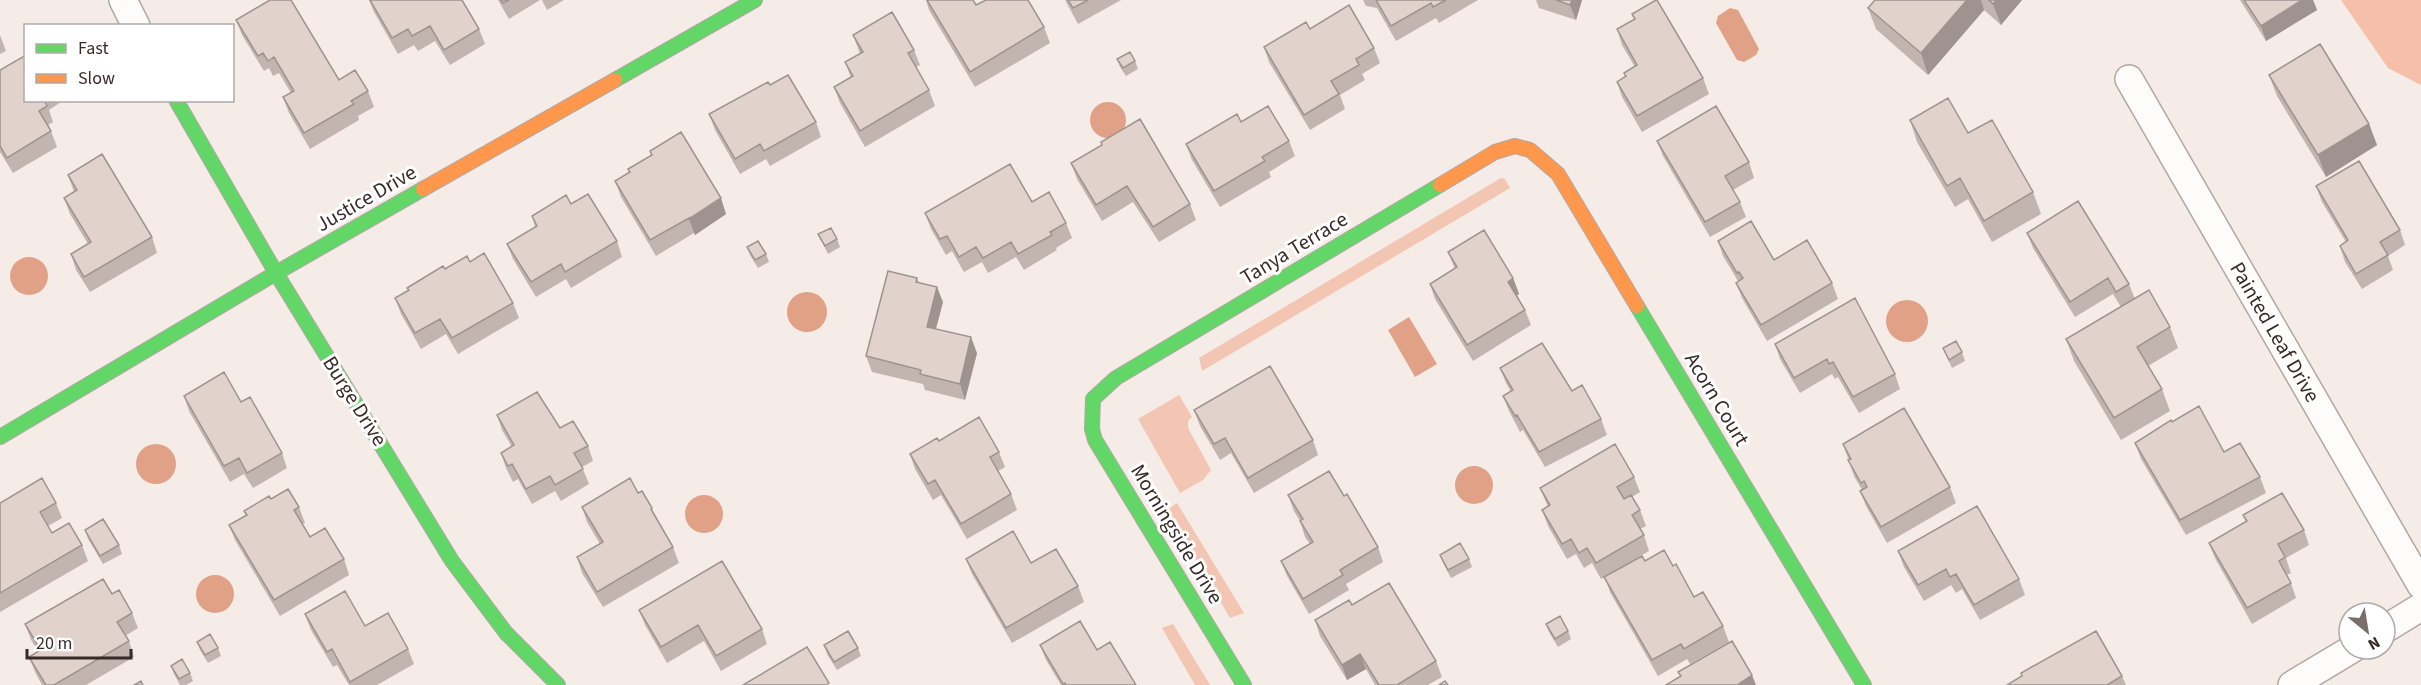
<svg xmlns="http://www.w3.org/2000/svg" width="2421" height="685" font-family="'Source Sans 3',sans-serif">
<style>
.green{fill:#f3c5b3}
.forest{fill:#f6bfa9}
.water{fill:#e1a187}
.lines{fill:none;stroke-linecap:round;stroke-linejoin:round}
.street-casing{stroke:#b1a7a3;stroke-width:30}
.fast-casing{stroke:#b1a7a3;stroke-width:16}
.slow-casing{stroke:#b1a7a3;stroke-width:16}
.street{stroke:#fefcfb;stroke-width:27}
.fast{stroke:#63d668;stroke-width:14}
.slow{stroke:#ff974d;stroke-width:14}
.wall{fill:#c2b5af}
.shaded-wall{fill:#9e938f}
.building{fill:#e2d2cc;stroke:#9e938f;stroke-width:1.5}
.labels{text-anchor:middle;stroke-width:6;stroke-linejoin:round;paint-order:stroke}
.street-label{font-size:21px;fill:#372b27;stroke:#fff}
</style>
<rect width="100%" height="100%" fill="#f5ebe7"/>
<path class="green" d="M1501,178L1505,179L1510,188L1202,371L1199,358Z
M1179,395L1192,417L1188,421V428L1211,470L1203,480L1180,493L1138,419Z
M1177,503L1244,613L1230,618L1167,510Z
M1173,624L1210,685H1195L1162,628Z"/>
<path class="forest" d="M2341,0H2421V85L2388,68Z"/>
<path class="water" d="M1730,8L1738,10L1759,49L1756,55L1744,62L1737,60L1716,23L1718,16Z
M1090 120a18 18 0 1 1 36 0a18 18 0 1 1-36 0Z
M10 276a19 19 0 1 1 38 0a19 19 0 1 1-38 0Z
M787 312a20 20 0 1 1 40 0a20 20 0 1 1-40 0Z
M1886 321a21 21 0 1 1 42 0a21 21 0 1 1-42 0Z
M1409,317L1437,364L1415,377L1388,330Z
M136 464a20 20 0 1 1 40 0a20 20 0 1 1-40 0Z
M1455 485a19 19 0 1 1 38 0a19 19 0 1 1-38 0Z
M685 514a19 19 0 1 1 38 0a19 19 0 1 1-38 0Z
M196 594a19 19 0 1 1 38 0a19 19 0 1 1-38 0Z"/>
<g class="lines">
<defs>
<path id="street" d="M123,0L136,26
M2129,79L2421,585
M2385,629L2421,607
M2292,685L2352,649"/>
<path id="fast" d="M615,80L755,0
M176,100L276,273L452,561L506,633L558,685
M1637,306L1864,685
M0,437L276,273L423,189
M1244,685L1095,440L1092,429L1093,399L1116,378L1440,185"/>
<path id="slow" d="M1440,185L1495,152L1515,146L1530,150L1558,174L1637,306
M423,189L615,80"/>
</defs>
<use href="#street" class="street-casing"/>
<use href="#fast" class="fast-casing"/>
<use href="#slow" class="slow-casing"/>
<use href="#street" class="street"/>
<use href="#fast" class="fast"/>
<use href="#slow" class="slow"/>
</g>
<path class="wall" d="M369,0H462L479,29L485,44L450,65L435,41L418,51L414,45L398,54L374,12Z
M498,0H540L509,19Z
M542,0H564L547,10Z
M926,0H973L976,5L1044,27L1050,43L975,87L929,10Z
M1065,0H1121L1078,24Z
M1363,0H1478L1439,23L1436,18L1396,41L1377,8L1366,6Z
M1536,0H1582L1576,20L1539,8Z
M1875,0H2022L2001,25L1984,10L1928,75L1876,29L1868,8Z
M2240,0H2313L2317,10L2266,41Z
M1632,14L1703,78L1709,94L1642,132L1622,97L1617,82L1625,77L1624,73L1635,67L1622,45L1617,29L1634,19Z
M236,20L339,80L368,91L374,107L358,116L359,120L310,149L289,113L283,97L291,93L279,73L273,76L269,68L264,71L242,35Z
M1310,29L1374,48L1380,63L1362,74L1365,80L1340,95L1345,109L1310,130L1269,62L1264,47Z
M0,35L6,51L0,54Z
M853,35L914,50L920,65L916,67L929,90L935,106L865,147L840,103L834,87L851,78L845,62L860,54Z
M1117,59L1135,61L1138,69L1126,76L1120,67Z
M0,70L26,100H64L49,110L53,122L48,125L51,131L57,147L13,173L0,152Z
M2269,75L2369,124L2377,145L2326,177L2277,96Z
M770,85L816,122L821,137L770,166L766,159L740,174L715,130L709,114Z
M1910,120L1968,133L2033,192L2041,214L1992,242L1968,199L1955,207L1917,142Z
M1241,122L1289,141L1295,156L1269,172L1271,177L1220,207L1192,160L1186,144Z
M1657,141L1749,162L1754,178L1733,190L1740,202L1746,217L1710,237L1663,156Z
M1101,142L1190,204L1196,220L1159,242L1133,202L1102,221L1077,179L1071,163L1102,145Z
M650,151L726,214L695,235L694,233L656,256L621,197L615,181L629,173L628,169L651,156Z
M68,175L152,237L157,253L90,292L76,270L71,254L88,244L70,214L64,198L74,192Z
M2316,186L2400,230L2405,245L2388,256L2393,270L2362,289L2345,262L2340,246L2346,242L2322,202Z
M1032,202L1066,223L1072,238L1056,248L1057,250L1024,270L1016,257L988,273L982,262L964,272L952,251L946,255L931,229L925,213Z
M571,204L617,241L622,257L571,288L566,279L536,297L513,259L507,244L535,227L532,216Z
M2027,233L2129,284L2135,299L2170,327L2178,348L2148,366L2162,389L2170,411L2121,440L2074,361L2066,339L2121,307L2113,294L2075,317L2033,248Z
M818,234L837,239L840,247L828,254Z
M1718,241L1832,283L1838,299L1767,341L1742,298L1736,283L1738,281L1723,256Z
M747,247L766,254L769,262L758,268L750,255Z
M1448,252L1513,278L1519,294L1517,295L1525,310L1531,325L1473,361L1435,299L1430,284L1455,269Z
M470,262L513,303L519,318L458,354L446,334L421,349L401,314L395,298L445,269Z
M917,278L919,283L943,302L936,329L977,353L965,400L925,390L923,384L872,372L866,356Z
M1775,344L1895,374L1900,389L1859,413L1838,377L1835,379L1832,374L1800,393L1780,359Z
M1943,348L1962,352L1965,361L1952,368Z
M1500,368L1572,391L1601,419L1607,435L1545,467L1523,430L1520,432L1509,411L1503,396L1511,392L1506,383Z
M184,396L241,402L282,453L287,468L253,488L244,474L230,482L189,411Z
M1194,410L1313,440L1318,455L1254,493L1231,453L1220,460L1200,426Z
M497,415L560,428L588,446L593,461L582,467L589,484L561,501L555,491L532,504L518,479L513,482L506,468L501,453L512,447L502,430Z
M2172,422L2224,452L2260,477L2266,493L2186,535L2141,459L2135,443Z
M939,441L999,452L1005,467L998,471L1011,494L1017,510L967,539L941,495L933,500L915,469L910,454Z
M1843,444L1950,487L1956,503L1887,543L1866,506L1860,491L1862,490L1854,476Z
M1634,477L1640,492L1632,497L1640,510L1646,526L1640,529L1644,535L1649,551L1612,573L1645,561L1673,566L1694,597L1723,626L1729,642L1690,664L1687,659L1658,676L1610,592L1605,577L1601,579L1592,563L1584,568L1576,554L1567,559L1548,526L1542,510L1548,507L1540,488Z
M638,493L652,508L655,517L673,547L679,563L603,607L582,573L577,557L600,544L587,522L582,507Z
M1288,495L1344,496L1378,547L1383,562L1346,584L1349,590L1309,614L1287,576L1281,561L1310,544L1305,537L1300,521L1294,511Z
M271,499L299,507L305,523L302,524L310,537L344,559L349,575L280,616L235,540L229,525L246,516L244,511Z
M0,503H56L62,518L48,526L52,533L82,545L88,561L0,612Z
M2243,515L2304,530L2309,545L2286,558L2291,573L2286,575L2291,583L2296,598L2252,624L2215,558L2209,543L2246,522Z
M85,530L119,545L122,554L103,564L88,539Z
M1898,551L2019,579L2025,595L1980,620L1962,589L1956,593L1951,585L1924,601L1904,567Z
M1440,555L1469,559L1472,567L1451,578L1443,563Z
M966,559L1031,563L1078,586L1084,602L1012,643L972,574Z
M112,594L132,613L138,628L125,636L129,641L134,657L86,685H42L35,672L29,657L38,651L31,640L25,624Z
M1352,605L1436,661L1442,677L1428,685H1375L1366,669L1347,680L1320,636L1315,620Z
M639,610L762,629L767,644L721,671L704,641L667,663L645,625Z
M305,614L365,626L408,649L414,664L377,685H349L337,665L333,667L311,630Z
M1546,624L1568,631L1571,639L1558,647L1549,632Z
M197,642L218,648L221,656L208,663L200,650Z
M824,645L858,648L861,656L837,670L827,654Z
M1040,645L1097,650L1136,685H1061L1046,660Z
M171,666L190,673L193,681L186,685H180L174,674Z
M2122,676L2126,685H2007Z"/>
<path class="shaded-wall" d="M1572,0H1582L1576,20L1570,5Z
M1967,0H1981L1984,10L1928,75L1921,53Z
M1996,0H2022L2001,25L1993,4Z
M2302,0H2313L2317,10L2266,41L2261,26Z
M2369,124L2377,145L2326,177L2318,155Z
M721,198L726,214L695,235L689,219Z
M1513,278L1519,294L1514,297L1508,282Z
M937,287L943,302L932,343L927,327Z
M971,337L977,353L965,400L960,384Z
M1360,654L1366,669L1347,680L1342,665Z
M1752,675L1756,685H1737Z"/>
<path class="building" d="M270,0H291L339,80L355,70L368,91L351,101L354,104L304,133L283,97L294,91L274,57L268,61L263,53L258,56L236,20Z
M370,0H462L479,29L444,50L430,26L412,36L408,29L392,38Z
M501,0H509L503,3Z
M927,0H973L976,5L986,0H1028L1044,27L970,72Z
M1068,0H1088L1073,8Z
M1376,0H1446L1433,7L1431,3L1391,26Z
M1556,0H1572L1570,5Z
M1656,0H1657L1703,78L1637,116L1617,82L1626,76L1624,73L1637,65L1617,29L1635,19L1632,14Z
M1875,0H1967L1921,53L1868,8Z
M1989,0H1996L1993,4Z
M2244,0H2302L2261,26Z
M1349,5L1374,48L1356,59L1359,65L1331,81L1339,94L1304,115L1264,47L1306,22L1310,29Z
M892,12L914,50L908,53L929,90L860,131L834,87L853,76L845,62L863,52L853,35Z
M2320,44L2369,124L2318,155L2269,75Z
M1130,52L1135,61L1123,68L1117,59Z
M26,55V100H44L47,106L39,111L51,131L7,158L0,146V70Z
M788,75L816,122L764,151L760,144L735,159L709,114L768,82L770,85Z
M1948,98L1968,133L1992,120L2033,192L1984,221L1960,178L1947,186L1910,120Z
M1268,106L1289,141L1262,157L1265,161L1214,191L1186,144L1237,114L1241,122Z
M1716,106L1749,162L1725,176L1740,202L1705,222L1657,141Z
M1140,119L1190,204L1153,227L1127,186L1096,205L1071,163L1102,145L1101,142Z
M681,132L721,198L689,219V218L650,240L615,181L630,172L628,169L652,155L650,151Z
M102,154L152,237L84,277L71,254L91,242L64,198L77,190L68,175Z
M2359,161L2400,230L2380,242L2388,255L2356,274L2340,246L2348,240L2316,186Z
M1010,164L1032,202L1049,192L1066,223L1050,232L1052,235L1018,254L1011,242L983,258L976,247L959,257L947,236L940,239L925,213Z
M588,194L617,241L565,272L561,264L531,282L507,244L537,226L532,216L566,195L571,204Z
M2078,201L2129,284L2116,292L2108,278L2070,302L2027,233Z
M1751,221L1774,260L1807,240L1832,283L1761,325L1736,283L1743,278L1739,272L1737,273L1718,241Z
M831,228L837,239L825,246L818,234Z
M1484,230L1513,278L1508,282L1525,310L1467,345L1430,284L1457,267L1448,252Z
M758,241L766,254L755,260L747,247Z
M484,253L513,303L452,338L440,319L415,333L395,298L409,290L407,288L443,266L445,269L467,256L470,262Z
M888,271L917,278L916,282L937,287L927,327L971,337L960,384L920,374L921,370L866,356Z
M2149,290L2170,327L2137,347L2162,389L2114,418L2066,339Z
M1855,298L1895,374L1853,397L1833,362L1829,364L1827,359L1794,378L1775,344Z
M1956,341L1962,352L1949,360L1943,348Z
M1542,343L1572,391L1582,385L1601,419L1539,452L1517,415L1515,416L1503,396L1513,390L1500,368Z
M1270,366L1313,440L1248,478L1225,438L1214,444L1194,410Z
M224,372L241,402L250,397L282,453L247,473L239,458L224,466L184,396Z
M537,392L560,428L573,421L588,446L574,453L583,469L555,485L550,476L526,489L512,464L508,466L501,453L514,445L497,415Z
M2199,406L2224,452L2240,443L2260,477L2180,520L2135,443L2171,420L2172,422Z
M1904,408L1950,487L1881,527L1860,491L1867,487L1864,481L1861,483L1848,460L1851,459L1843,444Z
M979,417L999,452L990,457L1011,494L961,524L935,480L928,484L910,454L937,438L939,441Z
M1615,444L1634,477L1617,487L1624,499L1631,495L1640,510L1632,515L1644,535L1596,563L1587,548L1579,553L1571,539L1562,544L1542,510L1550,505L1540,488Z
M1329,471L1344,496L1347,494L1378,547L1340,570L1343,575L1303,599L1281,561L1313,542L1300,521L1303,519L1288,495Z
M42,478L56,503L40,512L52,533L69,523L82,545L0,593V503Z
M630,478L638,493L642,491L652,508L651,509L673,547L597,592L577,557L603,542L582,507Z
M288,489L299,507L294,510L310,537L325,528L344,559L274,600L229,525L247,515L244,511L269,496L271,499Z
M2282,493L2304,530L2278,544L2285,557L2279,561L2291,583L2247,608L2209,543L2247,521L2243,515Z
M1977,506L2019,579L1974,605L1956,574L1950,577L1946,569L1918,585L1898,551Z
M103,519L119,545L100,556L85,530Z
M1013,531L1031,563L1056,549L1078,586L1006,628L966,559Z
M1460,543L1469,559L1448,570L1440,555Z
M1664,550L1673,566L1676,564L1694,597L1703,592L1723,626L1684,649L1681,644L1652,660L1604,577L1642,556L1645,561Z
M722,561L762,629L716,656L698,625L661,647L639,610Z
M103,579L112,594L119,590L132,613L117,622L129,641L54,685H46L29,657L44,648L43,645L39,647L25,624Z
M1389,583L1436,661L1397,685H1379L1360,654L1342,665L1315,620L1349,600L1352,605Z
M345,591L365,626L388,613L408,649L350,682L332,649L327,652L305,614Z
M1560,616L1568,631L1555,639L1546,624Z
M1080,621L1097,650L1110,642L1136,685H1066L1065,683L1063,684L1040,645Z
M848,631L858,648L834,662L824,645Z
M2096,631L2122,676L2107,685H2007L2022,676L2021,673Z
M210,634L218,648L205,655L197,642Z
M1732,641L1752,675L1737,685H1666L1681,676L1678,672Z
M807,647L829,683L826,685H743Z
M182,659L190,673L179,679L171,666Z
M141,681L143,685H134Z
M1445,681L1448,685H1439Z"/>
<g class="labels">
<g class="street-label">
<text transform="translate(366 198) rotate(-30)" y="7">Justice Drive</text>
<text transform="translate(1294 248) rotate(-31)" y="7">Tanya Terrace</text>
<text transform="translate(2275 332) rotate(60)" y="7">Painted Leaf Drive</text>
<text transform="translate(1717 399) rotate(59)" y="7">Acorn Court</text>
<text transform="translate(355 401) rotate(58)" y="7">Burge Drive</text>
<text transform="translate(1177 534) rotate(59)" y="7">Morningside Drive</text>
</g>
</g>
<rect x="24" y="24" width="210" height="78" fill="#ffffff" stroke="#afaaa9" stroke-width="1.5"/>
<rect x="36" y="44" width="30" height="9" fill="#63d668" stroke="#afaaa9" stroke-width="1.5"/>
<text x="78" y="54" font-size="18" fill="#372b27">Fast</text>
<rect x="36" y="74" width="30" height="9" fill="#ff974d" stroke="#afaaa9" stroke-width="1.5"/>
<text x="78" y="84" font-size="18" fill="#372b27">Slow</text>
<g transform="translate(2367 631) rotate(150)"><circle r="28" fill="#ffffff" stroke="#afaaa9" stroke-width="1.5"/>
<path d="M0-4.5L10 22L0 15L-10 22Z" fill="#7a6e6a"/>
<text y="-9" font-size="16" font-weight="bold" text-anchor="middle" fill="#372b27">N</text>
</g>
<path d="M27 649v9h104v-9" fill="none" stroke="#372b27" stroke-width="3"/>
<text x="36" y="649" font-size="18" fill="#372b27" stroke="#ffffff" stroke-width="4.5" paint-order="stroke">20 m</text>
</svg>
